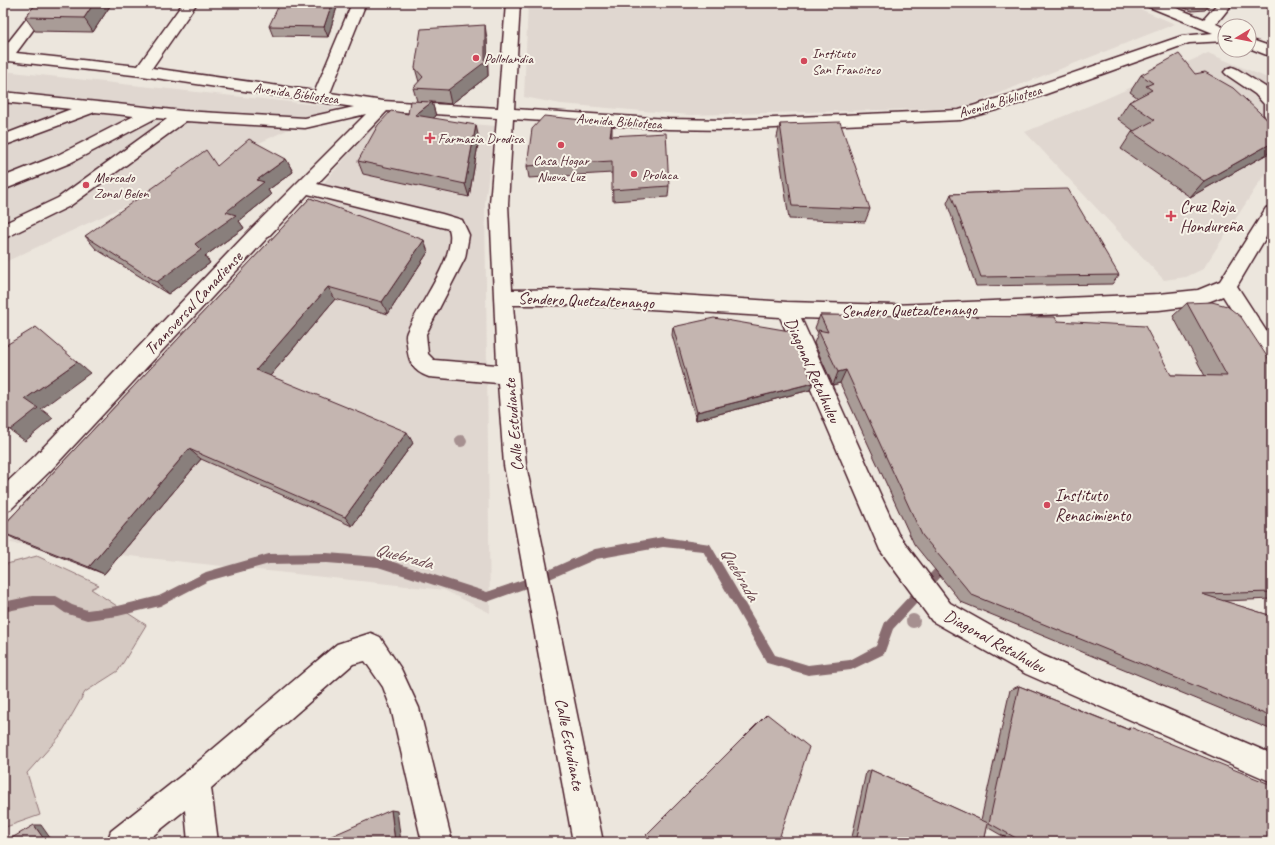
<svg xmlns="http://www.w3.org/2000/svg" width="1275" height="845" font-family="Caveat,sans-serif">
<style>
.built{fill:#e0d7d0}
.green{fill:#d5c9c2;stroke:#907476}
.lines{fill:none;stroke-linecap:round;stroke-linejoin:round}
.stream{fill:#896c6f;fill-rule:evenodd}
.minor-casing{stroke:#4a1f2b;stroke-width:3}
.minor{fill:#f7f3e8;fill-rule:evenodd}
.tree{fill:#a69090}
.wall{fill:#a99c97;stroke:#4a1f2b}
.shaded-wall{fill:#897f7b;stroke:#4a1f2b}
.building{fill:#c4b5b0;stroke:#4a1f2b}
.poi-dot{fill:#d1495b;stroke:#f7f3e8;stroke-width:1.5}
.labels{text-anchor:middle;stroke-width:4;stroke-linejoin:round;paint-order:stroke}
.far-poi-label{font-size:14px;fill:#4a1f2b;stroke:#f7f3e8;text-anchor:start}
.far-street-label{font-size:14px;fill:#4a1f2b;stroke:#f7f3e8}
.poi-label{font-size:17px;fill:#4a1f2b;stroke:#f7f3e8;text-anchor:start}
.street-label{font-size:17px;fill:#4a1f2b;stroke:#f7f3e8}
.water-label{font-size:18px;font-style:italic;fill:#6f4c53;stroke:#f7f3e8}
</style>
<rect width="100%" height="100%" fill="#ece6dd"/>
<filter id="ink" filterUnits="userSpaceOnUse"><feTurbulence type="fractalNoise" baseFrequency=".025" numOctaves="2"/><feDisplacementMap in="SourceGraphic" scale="8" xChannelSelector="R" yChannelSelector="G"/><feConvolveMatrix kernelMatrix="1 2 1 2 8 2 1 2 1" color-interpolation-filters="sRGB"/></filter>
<g filter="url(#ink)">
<path class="built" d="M528,3H1126L1175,24L961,108L690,115L561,104L524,97Z
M1208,53L1272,80V163L1203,269L1186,277L1164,280L1025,132L1103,100Z
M3,71L336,107L3,263Z
M382,116L495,126L485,203L490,613L444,590L10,543Z"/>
<path class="green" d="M37,556L99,585L91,589L146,625L118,671L85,692L60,736L27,773L40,815L3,828V565Z"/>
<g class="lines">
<path class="stream" d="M663,537L710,544L775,655L808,665L850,660L876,646L885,622L942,561L946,559L950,561L951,564L950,567L893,629L884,654L851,670L808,675L767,663L703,551L663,547L596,559L538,584L487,602L378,567L327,563L269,564L208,581L160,606L118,616L87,620L65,613L55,606H32L8,611L3,613V602L32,596H56L72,605L87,610L118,606L159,596L206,572L269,554L327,553L378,557L487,592L537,575L595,549Z"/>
<defs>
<path id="minor" d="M39,3H53L16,53L138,66L183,3H197L152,68L315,91L352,3H366L330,93L383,101L498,108L506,3H520L514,109L668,119L726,120L959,110L1009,95L1182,36L1213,33L1147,6L1145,3H1164L1204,19L1218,3H1233L1216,24L1225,28V41L1189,43L1021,103L960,120L726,130L668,129L513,119L508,204L512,290L585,289L787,302L894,305L1159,294L1198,290L1220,281L1266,208L1272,206V227L1237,286L1272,340V365L1265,363L1223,296L1200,305L1159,310L894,321L801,318L898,534L950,603L1044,656L1272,754V782L1026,674L932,621L880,550L780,317L585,305H513L526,465L603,842H573L504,465L498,383L429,377C412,371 408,361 407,344C406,340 405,336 407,332C417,307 458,255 449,229L308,194L51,470L11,509L3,512V486L35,456L249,231L366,114L305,128L186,121L70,206L3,239V224L58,198L167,119L156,118L70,163L3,190V177L58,155L134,116L95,112L3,146V135L71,109L3,102V92L183,111L305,118L354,107L142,76L9,61L3,64V49ZM387,111L497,118L490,204L497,365L434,360L428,354L426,334L465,258L469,235L462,220L442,214L317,184Z
M1249,39L1272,47V57L1249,48Z
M1232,67L1237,69L1267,88L1272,93V119L1266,118L1264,114V104L1255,94L1227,75L1224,72L1227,69Z
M371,633L380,637L401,669L419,708L452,842H422L391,708L383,687L365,661L353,664L211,788L218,842H188L185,810L145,842H107L111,831L186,772L337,644Z"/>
</defs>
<use href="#minor" class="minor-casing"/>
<use href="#minor" class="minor"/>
</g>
<g class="tree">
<circle cx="461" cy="441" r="6"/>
<circle cx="913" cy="621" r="7"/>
</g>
<path class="wall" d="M37,3H112L93,32L35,31L25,17Z
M1172,3H1211L1205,10L1192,11Z
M337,7L328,37L273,36L269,26Z
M487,39L488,76L451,104L432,102L436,116L432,118L479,139L469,197L363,174L358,161L408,114L417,101L413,88L419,82L415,68Z
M1195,74L1272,124V149L1269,153L1190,197L1121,149L1132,132L1134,131L1118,119L1129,102L1138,98L1130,92L1141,75Z
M780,124L870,209L865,222L789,219L777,137Z
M612,136L669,186L668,197L613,201L612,173L529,178L527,166Z
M286,159L293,172L268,190L271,195L239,221L244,228L205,256L210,263L168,294L96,249L85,236L217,166Z
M1020,190L1119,275L1112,284L976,286L947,203L951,194L1020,191Z
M310,198L428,252L388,314L335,299L270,376L413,443L352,526L201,459L104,574L15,539L3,533V526Z
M1187,303L1272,364V599L1223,601L1272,616V730L961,602L914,544L840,383L833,385L814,343L818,333L815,328L820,315L1057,321L1171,375L1205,376L1173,316Z
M673,327L813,383L810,390L696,420L672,335Z
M1019,686L1125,728L1130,727L1272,842H1013L987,827L984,842H851L866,772L871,770L981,820L1010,690Z"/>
<path class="shaded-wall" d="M94,3H112L93,32L84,18Z
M332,3H336L337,7L328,37L324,27Z
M485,25L487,39L488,76L451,104L448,90Z
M432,102L436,116L419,129L415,115Z
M612,123V134L610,147V136Z
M476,125L479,139L469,197L465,184Z
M1272,143V149L1269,153L1190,197L1204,181Z
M286,159L293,172L268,190L271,195L239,221L244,228L205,256L210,263L168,294L157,282L226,212L257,180Z
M424,240L428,252L388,314L382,302Z
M328,287L335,299L265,382L256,370Z
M77,362L90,373L41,409L53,418L25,441L10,430L25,399Z
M846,370L840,383L833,385L838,372Z
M813,383L810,390L696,420L697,412Z
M3,425L10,429L3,434Z
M407,432L413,443L352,526L345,517Z
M189,449L201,459L104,574L89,567Z
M391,810L397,811L401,842H395Z
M34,825H41L53,842H46Z"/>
<path class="building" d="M37,3H94L84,18L25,17Z
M280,3H332L324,27L269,26Z
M485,25V62L448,90L413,88L423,77L415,68L421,29Z
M1179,54L1195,74L1205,72L1233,88L1272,124V143L1204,181L1132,132L1155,120L1129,102L1152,90L1146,86L1153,83L1141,75Z
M410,101L432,102L415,115L476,125L465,184L358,161L378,125L391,111L408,114Z
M544,116L612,123L610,136L666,133L669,186L612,190V161L527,166L532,129Z
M840,122L870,209L792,206L780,124Z
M249,139L286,159L257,180L264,182L226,212L236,215L195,244L201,250L157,282L85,236L206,150L217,166Z
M1068,189L1119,275L981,277L951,194L1021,191L1020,190Z
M310,198L424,240L382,302L328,287L256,370L407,432L345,517L189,449L89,567L3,533V526Z
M1212,302L1227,306L1241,317L1272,364V592L1202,594L1272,616V717L972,595L922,535L846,370L838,372L818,330L828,332L820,315L1055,317L1057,321L1145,326L1171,375L1227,376L1187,303Z
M714,318L790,331L813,383L697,412L673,327Z
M36,327L77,362L25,399L38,408L10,430L3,425V347Z
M1019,686L1129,730L1130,727L1272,785V842H1023L989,823Z
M767,714L809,747L778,842H658L646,835Z
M871,770L988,823L984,842H856Z
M391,810L395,842H318Z
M34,825L46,842H5Z"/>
</g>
<g class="poi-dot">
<circle cx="476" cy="58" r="4"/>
<circle cx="804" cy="61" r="4"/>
<path d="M428 132h4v4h4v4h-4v4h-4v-4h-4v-4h4z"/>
<circle cx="561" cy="145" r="4"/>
<circle cx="634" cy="174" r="4"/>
<circle cx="86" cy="185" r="4"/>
<path d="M1169 210h4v4h4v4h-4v4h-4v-4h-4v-4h4z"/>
<circle cx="1047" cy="505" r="4"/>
</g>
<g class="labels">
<g class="far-poi-label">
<text x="812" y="58">Instituto<tspan x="812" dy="16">San Francisco</tspan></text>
<text x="484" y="63">Pollolandia</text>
<text x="438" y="143">Farmacia Drodisa</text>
<text x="561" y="165" text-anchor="middle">Casa Hogar<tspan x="561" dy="16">Nueva Luz</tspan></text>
<text x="642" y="179">Prolaca</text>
<text x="94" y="182">Mercado<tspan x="94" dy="16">Zonal Belen</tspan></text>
</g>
<g class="far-street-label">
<text transform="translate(296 93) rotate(8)" y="5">Avenida Biblioteca</text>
<text transform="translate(1000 101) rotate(-16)" y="5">Avenida Biblioteca</text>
<text transform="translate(619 121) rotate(4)" y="5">Avenida Biblioteca</text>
</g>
<g class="poi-label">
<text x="1180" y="212">Cruz Roja<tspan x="1180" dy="20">Hondureña</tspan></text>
<text x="1055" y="501">Instituto<tspan x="1055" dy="20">Renacimiento</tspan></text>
</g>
<g class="street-label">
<text transform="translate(586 300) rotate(2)" y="6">Sendero Quetzaltenango</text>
<text transform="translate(193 303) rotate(-47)" y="6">Transversal Canadiense</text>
<text transform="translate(909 310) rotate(-1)" y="6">Sendero Quetzaltenango</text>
<text transform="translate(813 370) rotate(66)" y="6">Diagonal Retalhuleu</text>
<text transform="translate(513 425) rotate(-95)" y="6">Calle Estudiante</text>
<text transform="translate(995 641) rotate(29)" y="6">Diagonal Retalhuleu</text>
<text transform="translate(570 744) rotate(79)" y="6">Calle Estudiante</text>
</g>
<g class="water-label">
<text transform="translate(404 556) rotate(15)" y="6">Quebrada</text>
<text transform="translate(740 574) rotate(60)" y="6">Quebrada</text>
</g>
</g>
<rect width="1275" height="845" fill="none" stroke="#f7f3e8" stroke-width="16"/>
<rect x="8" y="8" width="1259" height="829" fill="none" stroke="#4a1f2b" stroke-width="1.5" filter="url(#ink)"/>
<g transform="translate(1237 38) rotate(260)"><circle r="19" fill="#f7f3e8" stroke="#b29e9c"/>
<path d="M0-3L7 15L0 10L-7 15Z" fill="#d1495b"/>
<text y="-6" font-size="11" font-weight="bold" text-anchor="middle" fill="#4a1f2b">N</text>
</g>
</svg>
